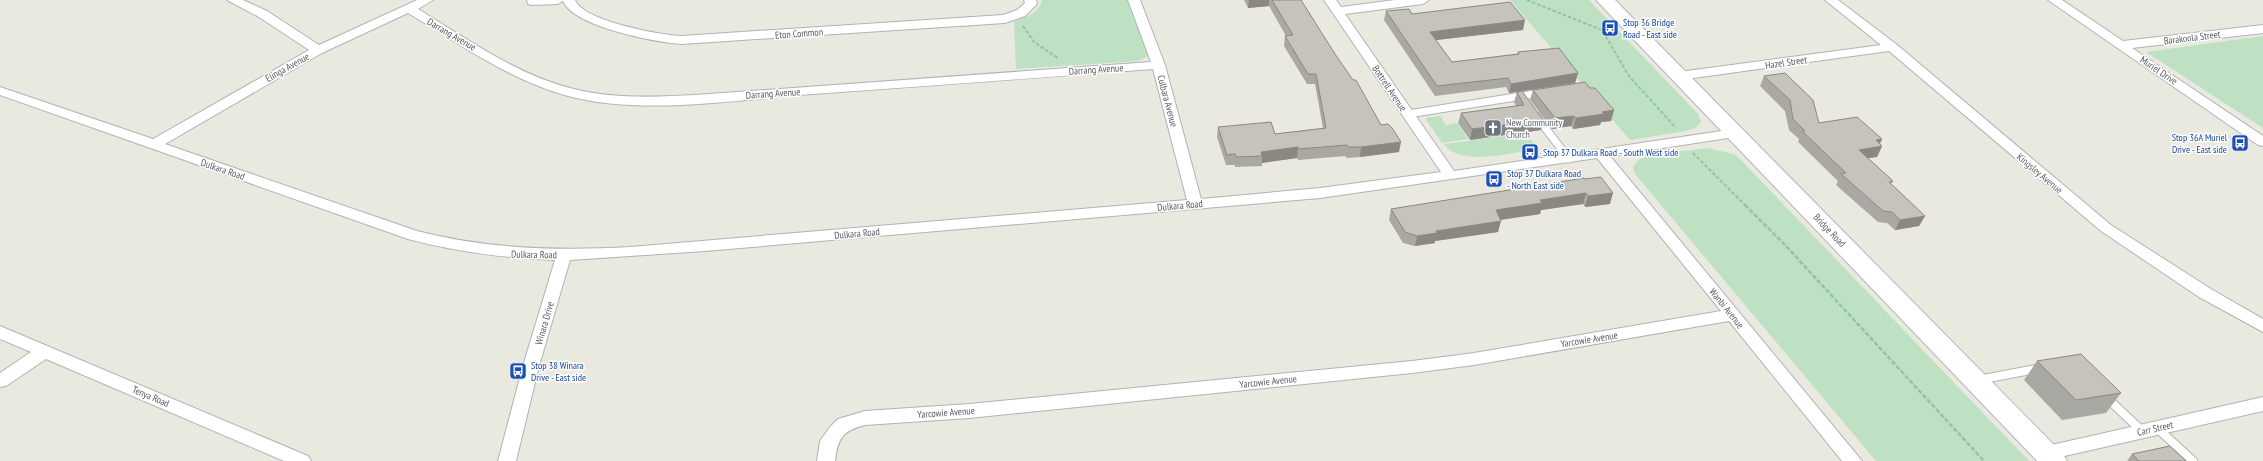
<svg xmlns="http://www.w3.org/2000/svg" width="2263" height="461" font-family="'PT Sans Narrow',sans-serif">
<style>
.green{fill:#bde1c2}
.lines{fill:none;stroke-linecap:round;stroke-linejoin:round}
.service-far1-casing{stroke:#b0b2b7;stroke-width:9}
.service-casing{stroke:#b0b2b7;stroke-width:10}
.minor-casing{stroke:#b0b2b7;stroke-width:2}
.secondary-casing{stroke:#b3b5bb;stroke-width:2}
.path-far1{stroke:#98c0a8;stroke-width:2;stroke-dasharray:3.5 2;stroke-linecap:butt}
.path{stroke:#98c0a8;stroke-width:2.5;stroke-dasharray:4.5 2;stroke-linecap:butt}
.service-far1{stroke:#fff;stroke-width:7}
.service{stroke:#fff;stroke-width:8}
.minor{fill:#fff;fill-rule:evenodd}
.secondary{fill:#fff;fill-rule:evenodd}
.wall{fill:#aaa8a2}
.shaded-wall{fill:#8b8884}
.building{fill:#c6c3bc;stroke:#8b8884}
.labels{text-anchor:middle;stroke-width:3;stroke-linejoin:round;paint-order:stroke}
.transit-label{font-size:10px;fill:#164399;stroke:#fff;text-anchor:start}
.street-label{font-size:10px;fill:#585b5f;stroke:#fff}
.worship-label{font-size:10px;fill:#5b616d;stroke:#fff;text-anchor:start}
</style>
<rect width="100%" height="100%" fill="#eae9e0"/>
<path class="green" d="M1042,0H1129L1150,49L1148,56L1138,61L1016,69L1014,21C1027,17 1038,14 1042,0Z
M1510,0H1589L1698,114L1701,122L1695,128L1686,131L1630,140Z
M2263,36V128L2146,52Z
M1440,116L1446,125L1457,123L1468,139L1442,143L1425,118Z
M1527,133L1537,149C1513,152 1461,168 1444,144Z
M1707,148L1734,154L1741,160L2029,461H1876L1635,174L1633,168L1637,161L1646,156Z"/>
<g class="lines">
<defs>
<path id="service-far1" d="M1408,114L1541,93
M1536,116L1569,159"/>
<path id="service" d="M1978,380L2041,368
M2106,397L2142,431
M2157,428L2193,461"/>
<path id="minor" d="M227,0H243L267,11L319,45L417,0H433L418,9C467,39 517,75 574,89C613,99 655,97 695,95L1151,62L1128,0H1140L1165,65L1201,199L1320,188L1441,172L1324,0H1336L1341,7L1395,0H1429L1423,4L1345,14L1454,171L1735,129L1740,130L1742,133L1740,136L1735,137L1610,156L1862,461H1842L1729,321L1474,365L1412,373L969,418L865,425C842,431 838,438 835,461H817L820,441L830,427L838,419L865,411L969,404L1412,361L1474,353L1721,311L1597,158L1320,198L705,251L570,260L539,366L516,461H498L523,366L555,260C504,258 457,252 408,239L0,95V87L153,139L309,50L259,17ZM408,13C460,44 509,80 568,96C640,115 726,101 799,95C917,87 1035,78 1153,69L1187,200L630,247C557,251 488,249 417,231L165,144L322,53Z
M527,0H575C583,21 660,35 681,36L1003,15L1017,10L1025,3L1024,0H1036L1037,4L1025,16L1005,23L681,44C655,42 574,27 563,1L558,4L532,5L528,4Z
M1825,0H1838L1896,44L2111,225L2211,289L2263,319V332L2199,297L2101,231L1889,51L1679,80L1673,76L1679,72L1881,45Z
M2048,0H2062L2123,41L2263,25V33L2132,48L2263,136V146L2258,145Z
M0,326L308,456L311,461H284L46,359L6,386L0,387V373L31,352L0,339Z
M2263,397V411L2047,460L2041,458L2038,453L2041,448L2047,446Z"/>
<path id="secondary" d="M1596,0H1615L2063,454L2067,461H2037Z"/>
</defs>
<use href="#service-far1" class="service-far1-casing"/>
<use href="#service" class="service-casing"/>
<use href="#minor" class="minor-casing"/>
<use href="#secondary" class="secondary-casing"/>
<path class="path-far1" d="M1527,0L1602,30L1629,76L1676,128
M1023,26L1034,42L1058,58
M1693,153L1746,206"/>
<path class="path" d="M1745,205L1786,246L1984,461"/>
<use href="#service-far1" class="service-far1"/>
<use href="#service" class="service"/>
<use href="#minor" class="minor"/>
<use href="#secondary" class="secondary"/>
</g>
<path class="wall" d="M1244,0H1302V2L1335,54L1399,152L1360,157L1347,158L1345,156L1298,160L1297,158L1262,163V166L1235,167V165H1226L1217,137L1218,127L1275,134L1323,128L1315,84H1307L1284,46L1285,36H1286L1269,6L1248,8Z
M1386,11L1412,14L1523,30L1436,40L1452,62L1517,54L1518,52L1578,73L1575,83L1509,93L1506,87L1435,96L1384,20Z
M1764,76L1819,123L1882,139L1880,144L1882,146L1877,157L1868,158L1893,181L1891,184L1925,216L1919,226L1895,230L1887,223L1878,222L1836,185L1838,181L1798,142L1799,139L1789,130L1785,111L1760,86Z
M1590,88L1614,110L1611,121L1601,122L1600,125L1573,129L1571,126L1552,129L1530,100L1533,90Z
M1517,92L1543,120L1541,130L1470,140L1458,123L1461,113L1516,106L1514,102Z
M1584,178L1610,204L1585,207L1583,204L1541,210L1540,214L1500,220L1498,232L1435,241V243L1415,246L1403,243L1389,220L1391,209Z
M2037,361L2121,393L2106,413L2062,420L2024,380Z
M2132,454L2186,461H2127Z"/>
<path class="shaded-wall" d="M1249,0H1269V6L1248,8Z
M1525,20L1523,30L1428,41L1430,32Z
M1578,73L1575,83L1509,93L1511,84Z
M1614,110L1611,121L1601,122L1600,125L1573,129L1576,118L1602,112Z
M1574,116L1571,126L1552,129L1555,118Z
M1543,120L1541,130L1470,140L1472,129Z
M1882,139L1878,147L1882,146L1877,157L1854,160L1859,150L1876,140Z
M1401,142L1399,152L1360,157L1361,147Z
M1298,147L1297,158L1262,163V156L1261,152Z
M1586,193L1583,204L1541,210L1540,214L1493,221L1496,210L1540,200Z
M1613,193L1610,204L1585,207L1588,196Z
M1925,216L1919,226L1895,230L1900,220Z
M1501,221L1498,232L1435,241V243L1415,246L1417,236L1436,231Z"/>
<path class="building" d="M1272,0H1301L1335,54L1353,80H1356L1381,125L1388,124L1392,128L1401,142L1361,147H1348L1347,145L1299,149L1298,147L1261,152L1262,156L1236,157L1235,154L1227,155L1218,127L1271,122L1275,134L1326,128L1316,74H1308L1285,36L1293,35Z
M1510,2L1525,20L1430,32L1452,62L1519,54L1518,52L1559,48L1578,73L1511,84L1508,78L1437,86L1386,11L1409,9L1412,14Z
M1785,73L1813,100L1819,123L1857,117L1882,139L1876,140L1882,146L1859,150L1893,181L1889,182L1925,216L1900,220L1892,212L1883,211L1841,174L1846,173L1802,131H1805L1793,119L1790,100L1764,76Z
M1585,82L1590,88H1595L1614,110L1602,112L1604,114L1576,118L1574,116L1555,118L1533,90Z
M1522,91L1543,120L1472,129L1461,113L1524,105L1517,92Z
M1601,177L1613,193L1588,196L1586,193L1540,200L1542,203L1496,210L1501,221L1436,231L1437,233L1417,236L1405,232L1391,209L1584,178L1585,179Z
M2081,354L2121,393L2076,400L2037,361Z
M2170,446L2186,461H2139L2132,454Z"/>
<defs>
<symbol id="bus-square" viewBox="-11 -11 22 22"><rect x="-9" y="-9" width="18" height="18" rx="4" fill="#1a4fb4" stroke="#fff"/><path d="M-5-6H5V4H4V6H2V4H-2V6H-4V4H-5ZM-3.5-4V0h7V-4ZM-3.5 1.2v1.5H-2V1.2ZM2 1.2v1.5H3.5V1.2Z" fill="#fff"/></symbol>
<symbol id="church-square" viewBox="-11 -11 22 22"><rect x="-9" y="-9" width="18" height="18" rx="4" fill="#6b7280" stroke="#fff"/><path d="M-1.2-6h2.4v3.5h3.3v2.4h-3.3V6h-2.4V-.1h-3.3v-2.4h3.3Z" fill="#fff"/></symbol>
</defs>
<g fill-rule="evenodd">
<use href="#bus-square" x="1600" y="18" width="20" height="20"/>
<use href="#church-square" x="1483" y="118" width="20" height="20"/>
<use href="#bus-square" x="2230" y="133" width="20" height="20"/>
<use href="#bus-square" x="1520" y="142" width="20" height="20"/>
<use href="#bus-square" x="1484" y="169" width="20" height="20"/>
<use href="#bus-square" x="508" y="361" width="20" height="20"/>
</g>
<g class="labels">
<g class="transit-label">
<text x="1623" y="26">Stop 36 Bridge<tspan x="1623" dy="12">Road - East side</tspan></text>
<text x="2227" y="141" text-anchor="end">Stop 36A Muriel<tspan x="2227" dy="12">Drive - East side</tspan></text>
<text x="1543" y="156">Stop 37 Dulkara Road - South West side</text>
<text x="1507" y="177">Stop 37 Dulkara Road<tspan x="1507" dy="12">- North East side</tspan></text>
<text x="531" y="369">Stop 38 Winara<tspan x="531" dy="12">Drive - East side</tspan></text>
</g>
<g class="street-label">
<text transform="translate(799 33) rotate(-4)" y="4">Eton Common</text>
<text transform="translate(452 34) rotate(30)" y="4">Darrang Avenue</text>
<text transform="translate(2192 37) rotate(-7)" y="4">Barakoola Street</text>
<text transform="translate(1786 62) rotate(-8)" y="4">Hazel Street</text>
<text transform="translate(287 67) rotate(-29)" y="4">Elinga Avenue</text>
<text transform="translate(1096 69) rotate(-4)" y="4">Darrang Avenue</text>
<text transform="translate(2159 70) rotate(34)" y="4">Muriel Drive</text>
<text transform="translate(1390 88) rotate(56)" y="4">Bottrell Avenue</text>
<text transform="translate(773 93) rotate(-4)" y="4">Darrang Avenue</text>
<text transform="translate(1168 101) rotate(75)" y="4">Culbara Avenue</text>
<text transform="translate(223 169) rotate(19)" y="4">Dulkara Road</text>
<text transform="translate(2040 173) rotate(40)" y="4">Kingsley Avenue</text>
<text transform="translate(1180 205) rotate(-5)" y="4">Dulkara Road</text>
<text transform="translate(1830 230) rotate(46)" y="4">Bridge Road</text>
<text transform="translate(857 233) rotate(-5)" y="4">Dulkara Road</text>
<text transform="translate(534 254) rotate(1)" y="4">Dulkara Road</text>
<text transform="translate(1727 308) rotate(51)" y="4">Wanbi Avenue</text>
<text transform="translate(544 323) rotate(-74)" y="4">Winara Drive</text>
<text transform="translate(1589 339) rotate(-9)" y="4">Yarcowie Avenue</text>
<text transform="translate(1268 381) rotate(-6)" y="4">Yarcowie Avenue</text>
<text transform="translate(151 396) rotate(23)" y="4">Tenya Road</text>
<text transform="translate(946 412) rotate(-4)" y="4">Yarcowie Avenue</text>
<text transform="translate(2155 428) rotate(-13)" y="4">Carr Street</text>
</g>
<g class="worship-label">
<text x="1506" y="126">New Community<tspan x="1506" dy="12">Church</tspan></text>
</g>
</g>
</svg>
